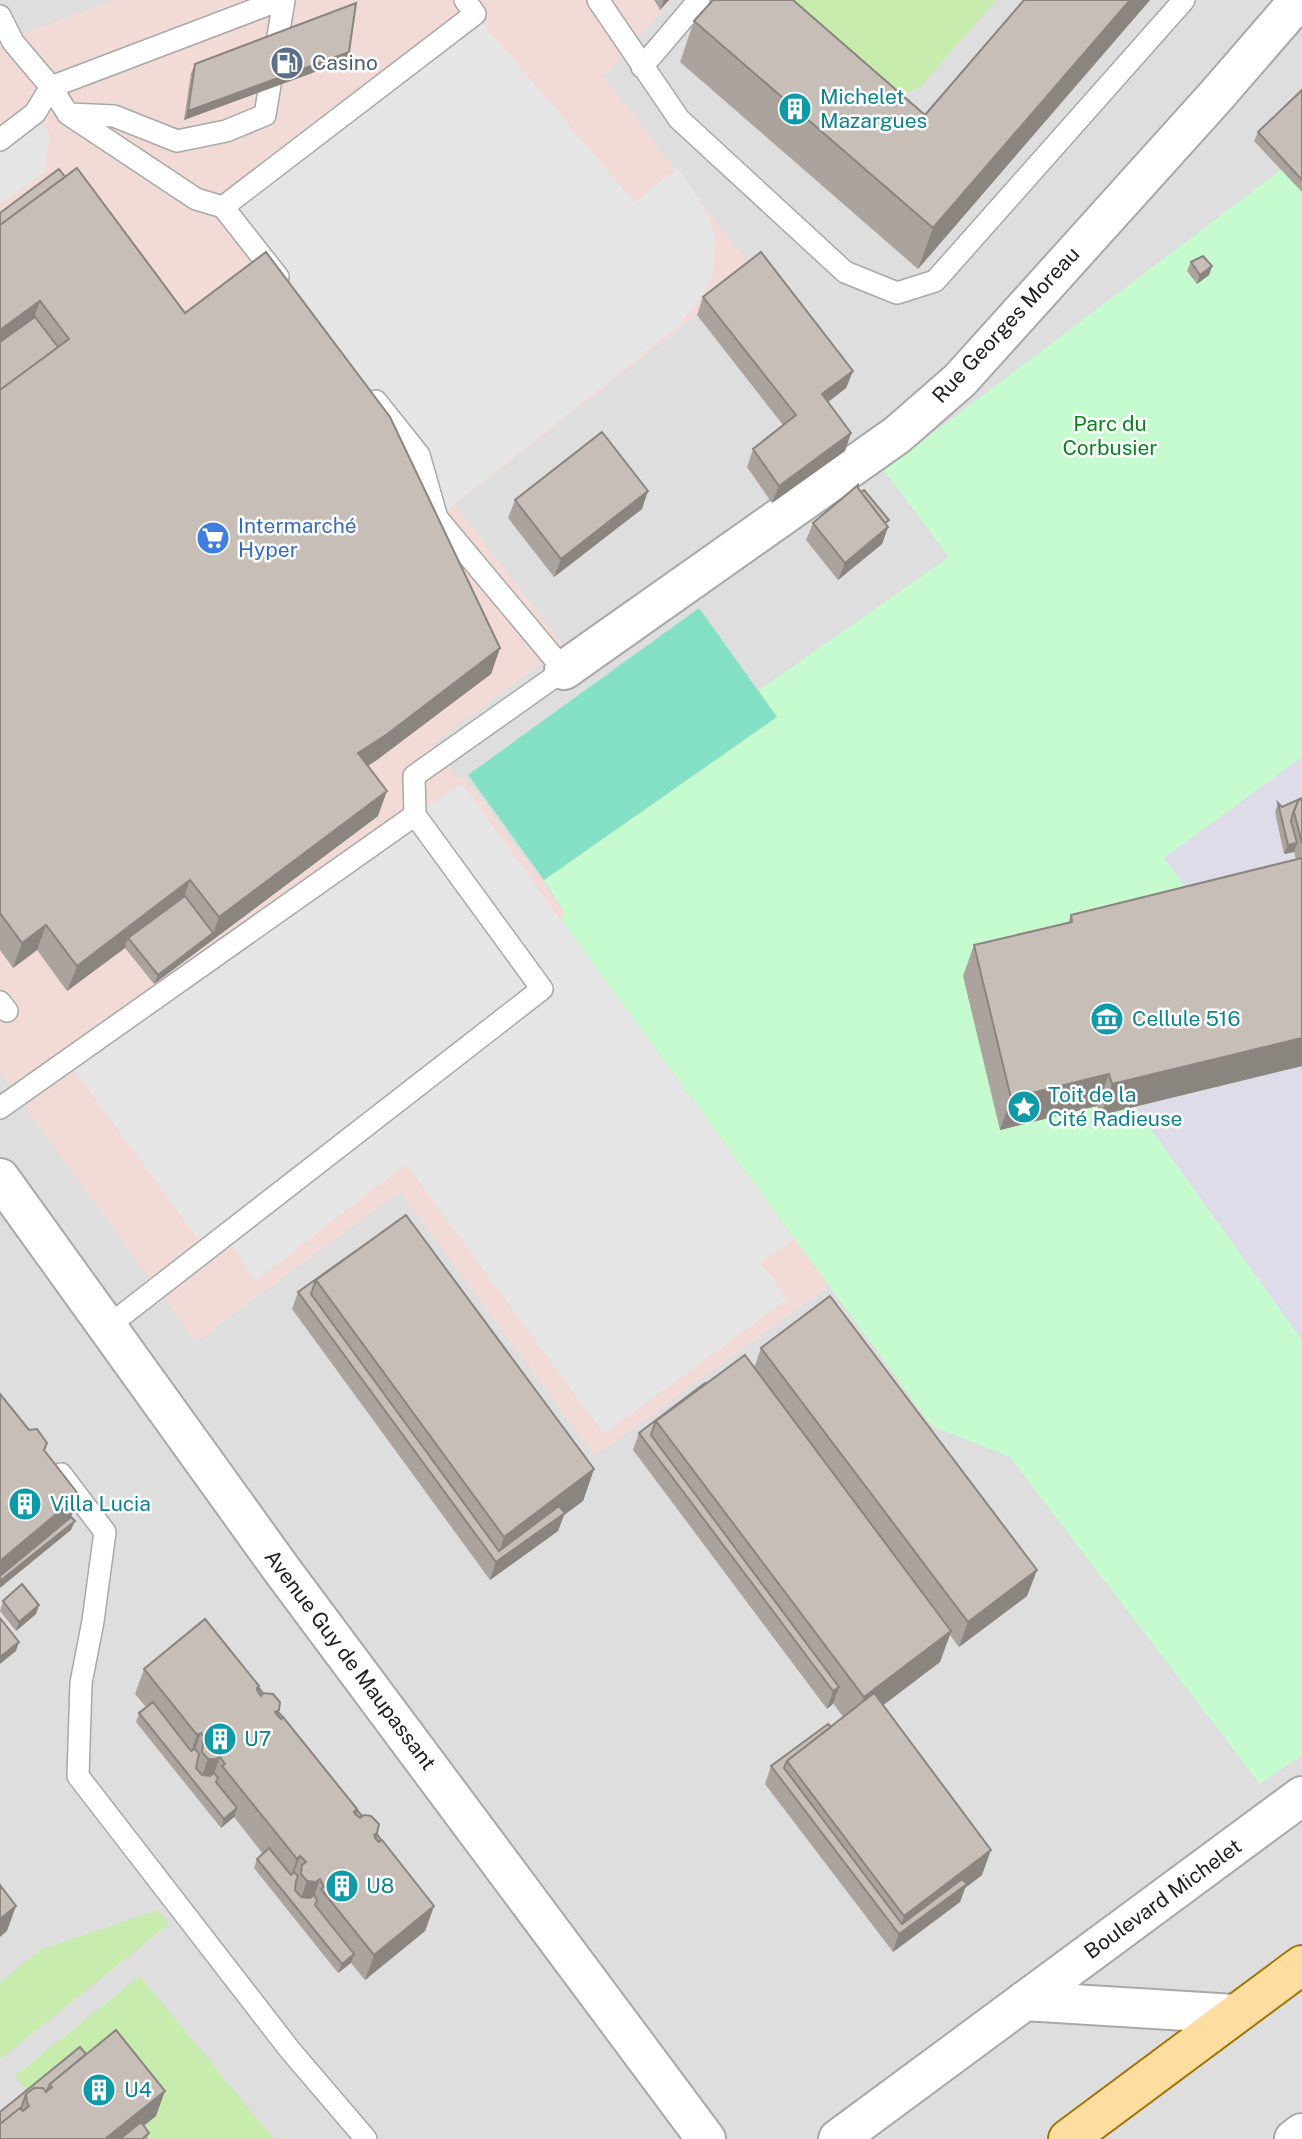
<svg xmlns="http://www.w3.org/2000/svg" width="1302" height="2139" font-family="'Public Sans',sans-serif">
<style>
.residential{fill:#dfdede}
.commercial{fill:#f2dad7}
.grass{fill:#c7ecad}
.park{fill:#c5fbce}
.pitch{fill:#85e1c5}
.parking{fill:#e5e5e5}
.plaza{fill:#dddce8}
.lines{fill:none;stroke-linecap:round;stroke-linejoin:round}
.service-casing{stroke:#a8a8a8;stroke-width:24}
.minor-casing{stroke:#a8a8a8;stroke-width:42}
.primary-casing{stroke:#9e7600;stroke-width:42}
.service{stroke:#fff;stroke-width:21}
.minor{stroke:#fff;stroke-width:38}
.primary{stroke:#fedda1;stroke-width:38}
.wall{fill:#aba39d}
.shaded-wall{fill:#8b8580}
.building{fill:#c7beb7;stroke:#8b8580;stroke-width:2}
.labels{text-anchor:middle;stroke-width:5;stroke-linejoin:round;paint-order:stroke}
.service-label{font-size:21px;fill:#4e5e75;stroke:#fff;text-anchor:start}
.culture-label{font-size:21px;fill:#0d838f;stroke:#fff;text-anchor:start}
.street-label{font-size:21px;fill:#212121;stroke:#fff}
.park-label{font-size:21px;fill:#0a851d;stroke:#fff}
.shop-label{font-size:21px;fill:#366cbe;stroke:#fff;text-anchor:start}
</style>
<rect width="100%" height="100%" fill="#f2efe8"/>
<path class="residential" d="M0,0H1302V2139H0Z"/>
<path class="commercial" d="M115,0H672L603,76L754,270L455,505L565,647L433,743L458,779L464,776L564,911L562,922L830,1285L595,1456L400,1191L196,1342L0,1072V42Z"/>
<path class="grass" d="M793,0H996L920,87L907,93L894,91Z
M158,1910L169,1924L2,2058L0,2056V1983L40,1950Z
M140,1976L274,2139H143L137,2131L155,2116L30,2094L15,2076Z"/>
<path class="park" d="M1281,170L1302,192V1755L1260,1784L1010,1457L932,1426L562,921L564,911L544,880L777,717L758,691L949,557L884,470Z"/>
<path class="pitch" d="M699,608L777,717L544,880L468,775Z"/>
<path class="parking" d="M475,14L634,202L678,168L707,213L715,237L713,274L699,300L678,326L437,518L223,207Z
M35,113L50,135L44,172L0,204V140Z
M462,784L794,1239L761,1263L788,1299L604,1434L406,1164L255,1281L225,1236L206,1250L67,1060L415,815Z"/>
<path class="plaza" d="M1302,757V814L1288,830L1302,887L1203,910L1164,858Z
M1302,1066V1340L1135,1107Z"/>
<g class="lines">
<defs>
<path id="service" d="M598,0L679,119L845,272L897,293L935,281L1184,0
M0,16L13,42L51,87L68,114L196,199L223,207L475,14L465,0
M642,67L699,0
M70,114L114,116L177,141L226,131L265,115L284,0
M0,140L35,113L51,87L280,0
M223,207L278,277
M376,401L419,455L437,518L564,670L414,776L415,815
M0,1002L7,1011
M0,1108L415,815L542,989L107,1327
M61,1474L105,1532L93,1621L81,1683L78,1776L290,2050L366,2139"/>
<path id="minor" d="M564,670L897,435L960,380L1216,96L1299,0
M0,1178L282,1570L706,2139
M1024,2001L1235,2014
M838,2139L1302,1796
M1294,2139L1302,2133"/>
<path id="primary" d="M1068,2139L1302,1965"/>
</defs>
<use href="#service" class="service-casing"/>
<use href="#minor" class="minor-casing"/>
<use href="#primary" class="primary-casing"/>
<use href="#service" class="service"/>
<use href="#minor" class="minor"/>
<use href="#primary" class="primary"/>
</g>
<path class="wall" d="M654,0H669L660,10Z
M1024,0H1150L918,269L680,62L694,21L925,115Z
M349,52L345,61L184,120L191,73L195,64Z
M1302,90V192L1254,141L1258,132Z
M0,213L185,313L500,648L491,674L367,766L378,816L154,984L125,948L67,991L37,950L13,968L0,950Z
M1191,262L1212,266L1209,275L1197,284L1187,271Z
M703,297L853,371L846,388L828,402L851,433L845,451L772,503L747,467L753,449L783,425L697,315Z
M858,488L888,527L882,544L838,580L806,540L813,523Z
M515,500L642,509L554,577L508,518Z
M1302,798V1066L1101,1115L1097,1106L1000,1130L963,976L974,945L1068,923L1071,915L1296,860L1294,852L1284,854L1275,812L1278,803L1282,807Z
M368,1243L594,1469L583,1501L564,1515L558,1531L490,1580L292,1309L298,1292Z
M761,1348L1037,1570L1027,1596L959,1647L950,1635L940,1662L883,1705L982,1875L965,1888L960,1902L893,1952L765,1784L771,1766L831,1727L843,1717L833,1703L827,1709L633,1450L639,1433L706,1384L754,1368Z
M3,1601L39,1605L36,1614L16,1631L0,1611Z
M144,1669L357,1810L434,1906L425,1931L365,1980L351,1963L338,1973L254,1868L257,1859L263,1854L234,1817L221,1828L136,1722L139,1713L146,1707L135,1694Z
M86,2054L156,2116L143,2126L149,2133L147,2139H0V2112Z"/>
<path class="shaded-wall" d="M664,0H669L660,10Z
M1130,0H1150L918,269L933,228Z
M349,52L345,61L184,120L188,111Z
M1212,266L1209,275L1197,284L1200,275Z
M40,301L31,326L0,349V330Z
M853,371L846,388L815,412L822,394Z
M851,433L845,451L772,503L779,486Z
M648,491L642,509L554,577L561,559Z
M888,527L882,544L838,580L845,563Z
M500,648L491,674L377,760L348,779L358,753Z
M387,791L378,816L154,984L158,975L213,933L219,917Z
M1297,843L1294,852L1284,854L1288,845Z
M190,880L181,905L128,938L125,948L67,991L77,966Z
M46,925L37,950L13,968L22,943Z
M1302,1038V1066L1101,1115L1112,1084Z
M1109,1074L1097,1106L1000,1130L1011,1098Z
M594,1469L583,1501L564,1515L558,1531L490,1580L504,1537Z
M79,1495L68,1526L75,1521L71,1530L0,1588V1561Z
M1037,1570L1027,1596L959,1647L968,1622Z
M39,1605L36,1614L16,1631L19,1622Z
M951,1631L940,1662L852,1729L864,1697Z
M19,1642L16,1651L0,1664V1657Z
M839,1687L833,1704L827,1709L833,1691Z
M201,1733L192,1758L188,1760L197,1735Z
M220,1757L211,1782L199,1784L208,1759Z
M237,1808L234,1817L221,1828L224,1819Z
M991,1850L982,1875L965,1888L960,1902L893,1952L904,1916Z
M300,1856L291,1881L288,1884L297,1859Z
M320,1879L311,1904L298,1906L307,1881Z
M16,1906L7,1931L0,1937V1919Z
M434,1906L425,1931L365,1980L374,1955Z
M354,1954L351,1963L338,1973L342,1964Z
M165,2091L156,2116L127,2139H105Z"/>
<path class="building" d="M713,0H793L925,115L1024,0H1130L933,228L694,21Z
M356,3L349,52L188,111L195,64Z
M1302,90V180L1258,132Z
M77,168L185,313L266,252L390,417L500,648L386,735L358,753L387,791L219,917L190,880L77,966L46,925L22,943L0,913V390L69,339L40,301L0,330V225Z
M59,169L65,177L0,225V213Z
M761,252L853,371L822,394L851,433L779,486L753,449L796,415L703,297Z
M1203,256L1212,266L1200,275L1191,262Z
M35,317L58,347L0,390V342Z
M602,432L648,491L561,559L515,500Z
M858,485V488L888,527L845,563L813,523Z
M864,490L889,520L885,523L861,492Z
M1302,798V843L1294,812L1298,801Z
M1302,798L1298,801L1293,813L1291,821L1297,843L1288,845L1278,803L1282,807Z
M1302,858V1038L1112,1084L1109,1074L1011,1098L974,945L1072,922L1071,915Z
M185,896L213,933L158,975L128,938Z
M406,1215L594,1469L504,1537L316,1280Z
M367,1243L316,1280L311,1294L499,1551L559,1506L565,1513L496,1562L298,1292Z
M830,1296L1037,1570L968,1622L761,1348Z
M745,1355L951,1631L864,1697L656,1421Z
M705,1383L706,1384L656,1421L651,1435L839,1687L833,1691L639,1433Z
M0,1394L29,1430L37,1429L47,1443L44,1450L79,1495L0,1561Z
M71,1517L75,1521L0,1581V1576Z
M22,1584L39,1605L19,1622L3,1601Z
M0,1618L19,1642L0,1657Z
M205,1619L259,1686L257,1688L261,1696L263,1693L273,1694L280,1702L279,1710L275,1712L281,1719L283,1717L357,1809L354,1812L360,1818L364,1815L371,1816L379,1824L377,1833L374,1835L379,1842L382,1840L434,1906L374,1955L321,1889L324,1887L320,1879L316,1882L307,1881L301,1874L302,1865L306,1862L300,1856L297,1859L222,1766L225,1764L220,1757L216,1759H208L202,1752L203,1743L206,1740L201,1733L197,1735L144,1669Z
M258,1687L263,1693L261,1696L257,1690Z
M874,1693L991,1850L904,1916L787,1761Z
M153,1702L191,1751L195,1749L199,1754L196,1768L202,1775L210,1776L214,1773L218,1778L216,1782L237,1808L224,1819L139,1713Z
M278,1712L283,1717L281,1719L277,1715Z
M828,1724L831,1727L787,1761L784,1768L902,1924L962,1879L967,1884L899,1934L771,1766Z
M357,1810L362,1816L360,1818L355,1814Z
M377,1834L381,1840L379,1842L375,1838Z
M269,1848L291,1875L294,1872L298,1876L296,1881L295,1890L301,1897L310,1898L314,1895L317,1900L315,1905L354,1954L342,1964L257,1859Z
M0,1885L16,1906L0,1919Z
M116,2030L165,2091L105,2139H0V2124L20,2108L23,2111L29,2106L27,2102L26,2094L34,2088H43L46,2092L52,2087L50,2084Z
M80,2047L86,2054L50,2084L46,2092L43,2088H34L26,2094L21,2109L20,2108L0,2124V2112Z
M141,2122L149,2133L142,2139H120Z"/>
<defs>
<symbol id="fuel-disc" viewBox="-11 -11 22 22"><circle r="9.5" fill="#5c6f8a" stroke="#fff"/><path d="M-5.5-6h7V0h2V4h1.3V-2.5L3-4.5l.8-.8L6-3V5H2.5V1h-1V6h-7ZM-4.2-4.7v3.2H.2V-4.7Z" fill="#fff"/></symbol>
<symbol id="building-disc" viewBox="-11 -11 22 22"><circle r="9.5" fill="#0f9aa8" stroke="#fff"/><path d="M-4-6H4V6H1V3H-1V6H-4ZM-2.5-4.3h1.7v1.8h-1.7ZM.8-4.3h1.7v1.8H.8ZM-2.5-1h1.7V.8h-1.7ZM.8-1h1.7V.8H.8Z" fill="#fff"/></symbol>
<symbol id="supermarket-disc" viewBox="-11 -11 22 22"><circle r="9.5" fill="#3f7fe0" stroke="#fff"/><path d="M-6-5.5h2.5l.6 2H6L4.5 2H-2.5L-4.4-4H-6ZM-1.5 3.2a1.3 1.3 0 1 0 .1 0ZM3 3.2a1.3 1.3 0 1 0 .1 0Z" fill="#fff"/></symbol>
<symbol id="museum-disc" viewBox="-11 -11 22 22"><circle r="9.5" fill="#0f9aa8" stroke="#fff"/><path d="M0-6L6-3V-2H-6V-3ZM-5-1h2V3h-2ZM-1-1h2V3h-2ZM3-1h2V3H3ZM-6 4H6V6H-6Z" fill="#fff"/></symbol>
<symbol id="sight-disc" viewBox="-11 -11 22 22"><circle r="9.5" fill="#0f9aa8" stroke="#fff"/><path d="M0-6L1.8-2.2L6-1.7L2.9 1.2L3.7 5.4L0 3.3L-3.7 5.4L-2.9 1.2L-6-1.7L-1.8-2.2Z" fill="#fff"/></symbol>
</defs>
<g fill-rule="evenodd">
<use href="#fuel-disc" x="268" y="44" width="38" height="38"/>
<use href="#building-disc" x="776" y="90" width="38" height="38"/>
<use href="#supermarket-disc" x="194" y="519" width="38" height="38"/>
<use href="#museum-disc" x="1088" y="1000" width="38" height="38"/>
<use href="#sight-disc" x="1005" y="1088" width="38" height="38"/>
<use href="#building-disc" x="6" y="1485" width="38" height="38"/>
<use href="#building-disc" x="201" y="1720" width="38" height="38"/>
<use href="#building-disc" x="323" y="1867" width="38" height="38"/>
<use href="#building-disc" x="80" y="2071" width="38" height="38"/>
</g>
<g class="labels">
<g class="service-label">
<text x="312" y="70">Casino</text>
</g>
<g class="culture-label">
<text x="820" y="104">Michelet<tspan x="820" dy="24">Mazargues</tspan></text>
<text x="1132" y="1026">Cellule 516</text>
<text x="1048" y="1102">Toit de la<tspan x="1048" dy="24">Cité Radieuse</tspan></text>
<text x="50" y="1511">Villa Lucia</text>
<text x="244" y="1746">U7</text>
<text x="366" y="1893">U8</text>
<text x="124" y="2097">U4</text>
</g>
<g class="street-label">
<text transform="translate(1006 325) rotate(-47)" y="7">Rue Georges Moreau</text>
<text transform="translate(350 1660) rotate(53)" y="7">Avenue Guy de Maupassant</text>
<text transform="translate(1163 1899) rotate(-36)" y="7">Boulevard Michelet</text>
</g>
<g class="park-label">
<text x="1110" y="431">Parc du<tspan x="1110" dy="24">Corbusier</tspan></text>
</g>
<g class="shop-label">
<text x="238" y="533">Intermarché<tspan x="238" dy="24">Hyper</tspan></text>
</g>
</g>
</svg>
